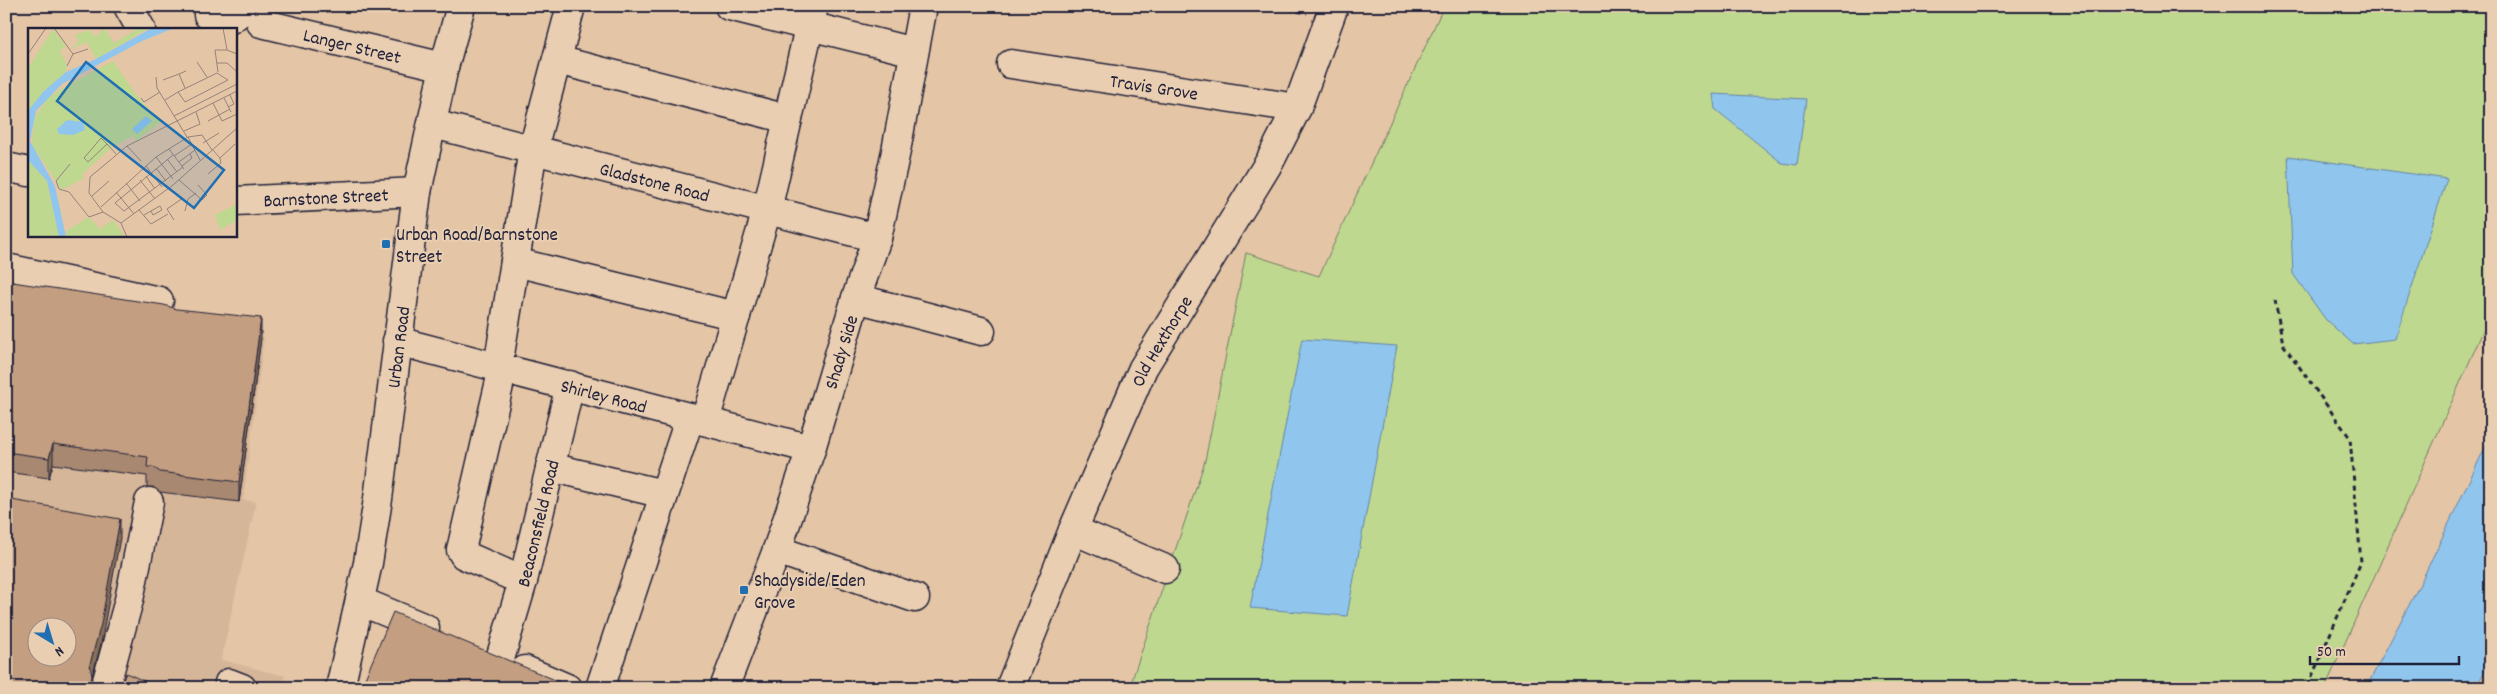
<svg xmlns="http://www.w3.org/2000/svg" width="2497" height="694" font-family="Dekko,sans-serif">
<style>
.built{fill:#d6b698;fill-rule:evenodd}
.green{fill:#bfd88f;stroke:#707d65}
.water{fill:#90c6ee;stroke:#6484a6}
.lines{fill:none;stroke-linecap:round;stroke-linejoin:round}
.minor-casing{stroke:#22223b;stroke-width:31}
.path{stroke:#22223b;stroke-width:3;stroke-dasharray:5 4;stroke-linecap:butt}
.minor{stroke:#e9ceb1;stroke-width:28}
.wall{fill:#a8886f;stroke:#22223b}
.shaded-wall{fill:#886f5a;stroke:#22223b}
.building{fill:#c39e81;stroke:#22223b;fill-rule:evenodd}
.poi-dot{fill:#1f6fb2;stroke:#e9ceb1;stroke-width:2}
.labels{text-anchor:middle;stroke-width:4;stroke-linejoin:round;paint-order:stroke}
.street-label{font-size:19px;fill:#22223b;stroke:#e9ceb1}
.poi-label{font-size:19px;fill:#22223b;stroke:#e9ceb1;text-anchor:start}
.inset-road{fill:none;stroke:#96847b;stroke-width:1}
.view{fill:#1f6fb2;fill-opacity:0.15;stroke:#1f6fb2;stroke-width:2.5}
.inset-edge{fill:none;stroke:#22223b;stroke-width:2.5}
</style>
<rect width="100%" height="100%" fill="#e4c5a5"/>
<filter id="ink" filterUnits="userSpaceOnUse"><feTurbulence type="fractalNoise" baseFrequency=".02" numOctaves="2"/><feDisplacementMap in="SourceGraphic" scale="10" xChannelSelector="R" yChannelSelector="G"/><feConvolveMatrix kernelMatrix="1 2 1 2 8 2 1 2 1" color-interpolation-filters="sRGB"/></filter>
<g filter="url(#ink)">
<path class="built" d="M6,298L264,337L243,500L256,502L221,660L285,676L281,688H6ZM38,626H68V656H38Z"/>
<path class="green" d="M1444,6H2491V313L2325,688H1191L1132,680L1205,461L1246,253L1319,276Z"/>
<path class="water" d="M1713,94L1806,99L1797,165L1782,163L1715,109Z
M2288,156L2447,179L2395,339L2353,344L2326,320L2293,274Z
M1302,339L1397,346L1347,616L1250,608Z
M2491,435V658L2476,688H2366L2420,584Z"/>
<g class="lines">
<defs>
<g id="minor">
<path d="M128,6L141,29"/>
<path d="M729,6L914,52"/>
<path d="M208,15L231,19L239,13L240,6"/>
<path id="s1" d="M261,23L444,67"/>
<path d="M557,60L788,119"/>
<path id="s2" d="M1011,64L1297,108"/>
<path id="s3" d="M433,124L877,238"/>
<path d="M6,167L29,172"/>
<path id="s4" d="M235,201L417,192"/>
<path d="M515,262L736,316"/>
<path d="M6,268L159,301"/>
<path d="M856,298L981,331"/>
<path id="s5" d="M397,341L811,449"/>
<path d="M498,367L533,149L571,6"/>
<path d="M503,368L461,550L464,555L523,581"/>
<path d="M705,421L767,210L814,6"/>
<path d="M550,467L664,494"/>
<path d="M1073,530L1165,569"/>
<path d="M777,550L915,598"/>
<path d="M360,601L425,628"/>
<path id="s6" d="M500,659L523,581L570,385"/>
<path d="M525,670L567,688"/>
<path d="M229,683L242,688"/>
<path d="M105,688L129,600L149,502"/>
<path id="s7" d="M340,688L368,563L378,499L417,192L444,67L461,6"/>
<path d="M600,688L690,417"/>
<path id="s8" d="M724,688L777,550L811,449L856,298L877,238L896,151L923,6"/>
<path id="s9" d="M1010,688L1073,530L1143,368L1270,161L1297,108L1334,6"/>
</g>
</defs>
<use href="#minor" class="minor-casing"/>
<path class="path" d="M1271,6L1307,13
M2275,300L2283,344L2350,438L2361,562L2307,688"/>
<use href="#minor" class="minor"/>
</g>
<path class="wall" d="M6,281L261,338L239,502L160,492L153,487H147V476L53,464L49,478L6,472Z"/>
<path class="shaded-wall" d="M261,318V338L239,502V482Z
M53,444V464L49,478V458Z
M120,519V538L101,644L92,677V688H90V664Z"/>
<path class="building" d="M6,281L164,305L177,309L261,318L239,482L160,472L153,467H147L148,457L53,444L49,458L6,452Z
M6,499L120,519L101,624L90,664L92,676L90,688H17L6,686ZM38,626H68V656H38Z
M393,612L560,682L557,688H361Z
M126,673L160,688H119Z
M225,683L237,687L250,686L254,688H223Z"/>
</g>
<g class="poi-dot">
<rect x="381" y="239" width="10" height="10" rx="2.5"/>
<rect x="739" y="585" width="10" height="10" rx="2.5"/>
</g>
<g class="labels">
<g class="street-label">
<text dy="7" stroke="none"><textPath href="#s1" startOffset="94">Langer Street</textPath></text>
<text dy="7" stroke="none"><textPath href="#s2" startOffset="145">Travis Grove</textPath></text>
<text dy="7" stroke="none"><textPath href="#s3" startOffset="229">Gladstone Road</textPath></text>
<text dy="7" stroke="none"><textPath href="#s4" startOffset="91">Barnstone Street</textPath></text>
<text dy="7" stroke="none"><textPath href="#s9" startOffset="379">Old Hexthorpe</textPath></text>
<text dy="7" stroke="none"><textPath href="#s7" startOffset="346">Urban Road</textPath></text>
<text dy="7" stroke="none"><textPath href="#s8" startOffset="356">Shady Side</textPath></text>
<text dy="7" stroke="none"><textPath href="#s5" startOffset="214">Shirley Road</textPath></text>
<text dy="7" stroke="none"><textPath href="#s6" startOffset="141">Beaconsfield Road</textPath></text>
</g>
<g class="poi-label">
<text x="396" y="240">Urban Road/Barnstone<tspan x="396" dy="22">Street</tspan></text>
<text x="754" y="586">Shadyside/Eden<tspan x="754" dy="22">Grove</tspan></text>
</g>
</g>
<g transform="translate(28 28)">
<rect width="209" height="209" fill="#e4c5a5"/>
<path d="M76,0L86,15L111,0H121L68,31L59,14L43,21L51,13L47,7L61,2L68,9ZM25,1L38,18L32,23L39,37L38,44L15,64L0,83L3,73H0V40ZM85,33L109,68L133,94L108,113L105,108L83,120L54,146L56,150L34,162L4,117L6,91L20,70L33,61ZM0,132L19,153L31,209H0ZM209,176V192L192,202L187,187ZM61,189L72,201L85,192L97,209H38V203Z" fill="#bfd88f"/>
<path d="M146,0L114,13L34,56L8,83L2,113L27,158L38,209H31L19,153L0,132V83L15,64L38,44L68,31L122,1ZM118,88L124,93L109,106L104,101ZM39,92L55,94L57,102L45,107L31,106L29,101Z" fill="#90c6ee"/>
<path class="inset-road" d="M26,0L45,26M195,0L199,22M0,26L18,0M169,34L179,49M189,35H199L209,44M39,38L45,26L60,21M190,44L187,22H199L209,26M128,49L129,60L159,109M135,52L151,46M157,60L151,46L158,43M113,70L116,74L132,64M196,70L203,84M137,72L150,64L189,45L200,52L157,74L150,64M185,75L194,93L209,86M200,79L206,76L202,67M146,88L209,56M180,93L202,81M156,103L172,96L168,84M160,109L172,132M175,115L191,105M79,116L60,134L56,130L73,110L79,116L88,126M99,118L113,133M141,121L156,141M185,122L192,130L207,116M145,127L87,175L96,183L155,139M146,128L164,116M128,129L145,151M139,131L149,144M151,134L167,122M42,136L28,153L31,161L41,164L61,189L75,184M118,138L134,159M154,138L164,130L162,126M128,140L138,153M180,146L193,135L192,130M118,148L127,161M112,152L127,171M151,152L174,172L179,167L170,157M98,155L112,173M88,164L106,186M64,168L81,153M73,179L128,129L160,109L174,107L184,122M111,182L123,196L140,186M157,183L160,171L168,165M116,187L123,183L132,178L134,182L125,187L123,183M146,192L139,181L155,170M93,195L75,184L61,165L62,149L99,118L209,63M93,195L145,157L209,100M93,195L99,209"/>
<path class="view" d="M58,34L196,142L166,180L29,73Z"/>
<rect width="209" height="209" class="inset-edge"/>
</g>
<rect width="2497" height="694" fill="none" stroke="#e9ceb1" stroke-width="25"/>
<rect x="12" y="12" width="2472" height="669" fill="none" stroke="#22223b" stroke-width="2" filter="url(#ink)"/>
<g transform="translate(52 642) rotate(142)"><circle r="24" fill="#e9ceb1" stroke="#998982"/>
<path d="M0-4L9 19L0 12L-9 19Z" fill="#1f6fb2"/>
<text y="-8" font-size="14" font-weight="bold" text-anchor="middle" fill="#22223b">N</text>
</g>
<path d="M2310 656v8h149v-8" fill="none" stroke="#22223b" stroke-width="2.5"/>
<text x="2317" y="656" font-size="15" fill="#22223b" stroke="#e9ceb1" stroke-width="4" paint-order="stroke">50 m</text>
</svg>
